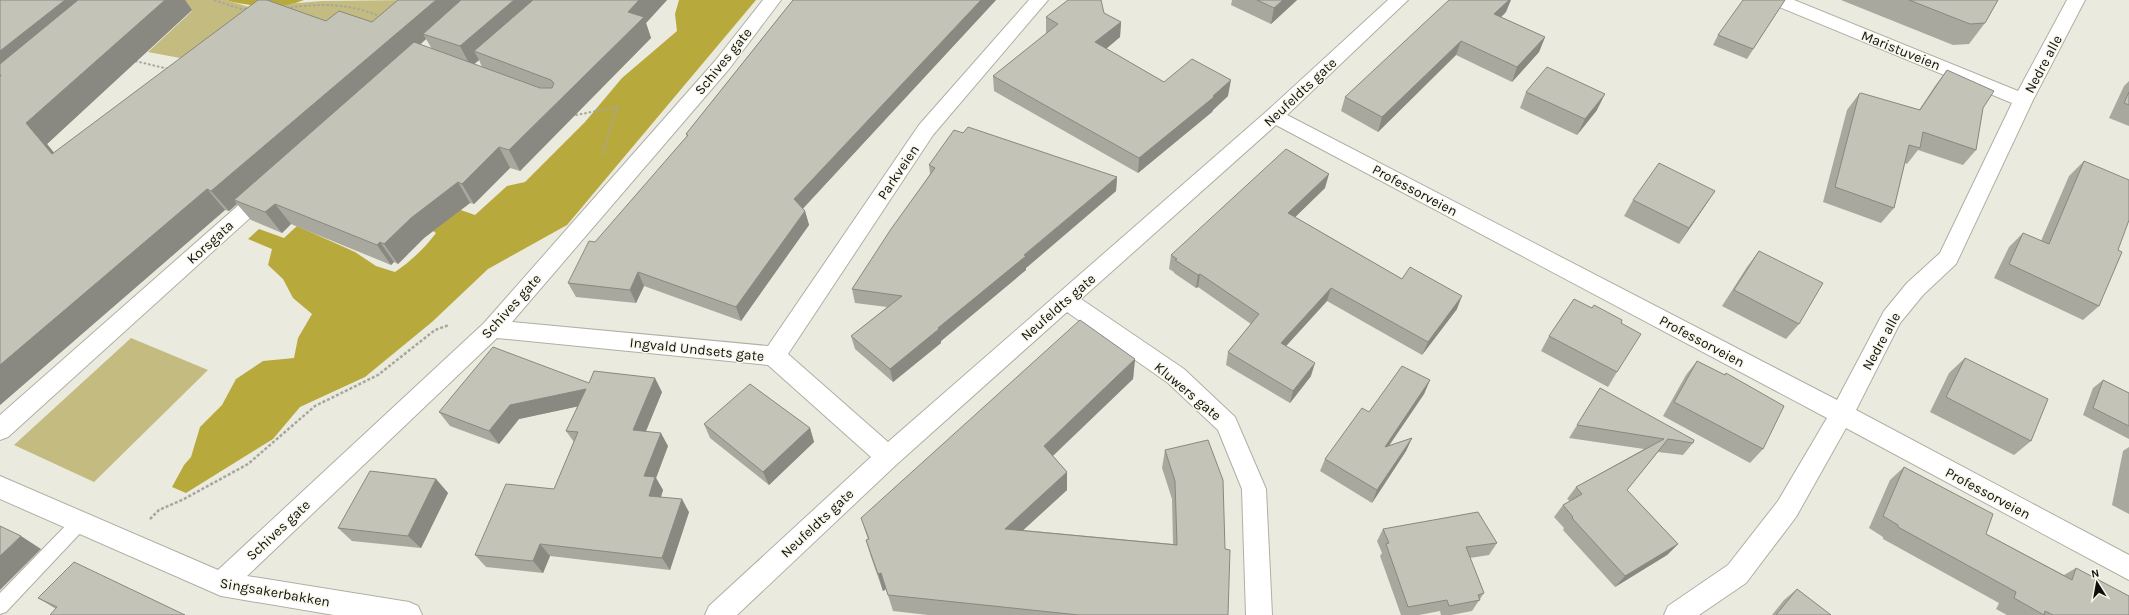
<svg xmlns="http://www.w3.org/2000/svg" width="2129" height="615" font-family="Karla,sans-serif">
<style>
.green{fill:#c3bb80}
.forest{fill:#b8a93d}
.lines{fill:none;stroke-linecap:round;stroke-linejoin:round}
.lane-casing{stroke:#b0afa4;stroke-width:2}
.street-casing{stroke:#b0afa4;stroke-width:2}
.path-far1{stroke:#a7a69d;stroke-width:2;stroke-dasharray:2.5 2;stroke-linecap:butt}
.path{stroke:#a7a69d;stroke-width:2.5;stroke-dasharray:3 2;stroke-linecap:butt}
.lane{fill:#fff;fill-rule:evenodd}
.street{fill:#fff;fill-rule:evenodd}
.wall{fill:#a9a89e;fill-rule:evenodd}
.shaded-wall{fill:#898881}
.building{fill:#c4c3b8;stroke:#898881}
.labels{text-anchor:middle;stroke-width:3;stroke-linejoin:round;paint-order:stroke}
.street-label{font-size:14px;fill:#0f0e0b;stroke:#f8f7eb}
</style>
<rect width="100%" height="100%" fill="#ebeade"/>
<path class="green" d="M179,0H226L249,7L322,1L410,0L368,37L180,58L148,52L192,11Z
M131,338L208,370L94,482L14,445Z"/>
<path class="forest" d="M226,0H304C280,10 251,7 226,0Z
M679,0H756L567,225L488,269L432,322L365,377L300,407L273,439L186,493L172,487L184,465L191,457L200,427L222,405L236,379L263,361L294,358L298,338L312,314L293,298L283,279L268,265L272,249L248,239L259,229L284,238L297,226L355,252L376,266L395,272C411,261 425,248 436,233L414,218L432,200L475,215L507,186L525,182L585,122L622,78L677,31L675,14Z"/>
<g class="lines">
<defs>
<path id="lane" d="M80,514L86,517L89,522L86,527L6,612L0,614V593L74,517Z"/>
<path id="street" d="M763,0H781L729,69L512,322L768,346L919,125L1029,0H1048L933,135L788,354L888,442L1267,111L1388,0H1408L1287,115L1837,400L1884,311L1907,283L1940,253L2012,103L1772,4L1769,0H1794L2018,91L2067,0H2085L2033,100L1956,264L1923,295L1900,323L1856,410L2129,555V580L1846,428L1796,517L1746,583L1699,615H1664L1668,606L1728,565L1778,501L1827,418L1276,125L1081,299L1184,369L1235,417L1266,489L1272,615H1246L1242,489L1218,430L1168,383L1067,312L897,464L737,615H705L709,606L871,457L768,365L497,338L247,576L409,602L418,606L422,615H334L221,596L0,499V476L218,570L484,323L715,61Z
M266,184L273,187L276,192L273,197L8,437L0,440V415L259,187Z"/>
</defs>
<use href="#lane" class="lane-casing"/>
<use href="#street" class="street-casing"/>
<path class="path-far1" d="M214,0L241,9H249
M286,8C323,3 347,3 382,17
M135,61L169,69
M571,116L617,107L602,155"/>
<path class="path" d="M150,519L159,510L184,499L248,464L315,406L378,375L435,330L449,325"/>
<use href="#lane" class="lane"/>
<use href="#street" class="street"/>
</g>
<path class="wall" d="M0,0H185L192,10L47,144L54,153L326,21L372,22L398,0H667L646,23L651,38L520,171L510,168L474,204L470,203L424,238L398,264L394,262L391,265L291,224L282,233L251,220L237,204L229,211L225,210L0,405ZM426,39L432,49L420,45ZM479,60L482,67L474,64Z
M793,0H996L802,209L805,211L809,225L741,321L644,286L636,303L576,297L568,283L687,137L686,134Z
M1232,0H1297L1271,24L1231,5Z
M1841,0H1998L1985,23L1969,44L1953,45Z
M1779,9L1747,59L1713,45L1718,35Z
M1506,12L1501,17L1545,37L1539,52L1512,82L1456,55L1378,132L1341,111L1345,97Z
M1104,13L1121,22L1120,37L1106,49L1164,82L1228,96L1213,110L1212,112L1138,173L994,91L993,76L1047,33H1046V17Z
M1947,70L1983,108L1976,150L1963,165L1918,150L1907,164L1905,163L1894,208L1881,223L1823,202L1847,110L1859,94L1919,110L1935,86Z
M2129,81V126L2109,118L2124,86Z
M1526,92L1597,110L1577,135L1520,108Z
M963,133L1117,177L1116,191L1026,268V270L941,341V343L893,382L855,349L851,336L887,307L855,303L852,289L930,174L929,165Z
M2084,161L2118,250L2099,306L2083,320L1994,278L2009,247L2023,233L2041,241L2069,176Z
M1325,188L1295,217L1402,279L1457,309L1422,355L1327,301L1286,346L1311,376L1290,403L1226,365L1228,352L1251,324L1198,287L1196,288L1174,273V272L1169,269L1171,255Z
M1715,191L1679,244L1624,216L1633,200Z
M1759,251L1799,324L1786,339L1722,306L1747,267Z
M1621,323L1617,372L1608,387L1541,351L1549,336Z
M1965,358L2031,441L2014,455L1930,412L1949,373Z
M1135,359L1133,379L1053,456L1067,472V490L1023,530L1173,544L1172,499L1162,468L1165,450L1225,549L1228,615H928L893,611L886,589L883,591L871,557L866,540L868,539L861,518Z
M1697,361L1724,375L1726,373L1763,449L1750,463L1663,416L1686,375Z
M1430,380L1424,394L1389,446L1412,438L1406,451L1372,503L1320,471L1325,459L1369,412Z
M2103,380L2129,393V439L2083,415L2093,388Z
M589,383L662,392L646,431L668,446L656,478L663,490L661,497L689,512L670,570L550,556L543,573L486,567L475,555L554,489L574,442L566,431L578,406L519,419L499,444L450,426L439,412Z
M1600,388L1693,443L1683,455L1658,452L1627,490L1678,544L1667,555L1615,587L1563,530L1564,528L1554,517L1563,505L1570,501L1567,499L1576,487L1644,449L1569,438Z
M704,424L810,428L814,442L769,485L710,438Z
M2129,447V514L2112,505L2123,451Z
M1904,467L1986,534L2064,575L2076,568L2129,615H2007L1996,609L1999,603L1883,539V537L1869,528L1890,480Z
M436,479L448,493L421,548L352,541L338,528Z
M1383,529L1497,543L1489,555L1470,558L1484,593L1472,611L1451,615H1441L1440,611L1419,615H1401L1380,556L1382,553L1377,541Z
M1797,589L1831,615H1772L1784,600Z
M38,598L185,615L56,609Z"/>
<path class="shaded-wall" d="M65,0H95L0,75V51Z
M165,0H185L192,10L47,144L72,175L52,154L26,123Z
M436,0H472L423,34L426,39L239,202L234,200L237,204L229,211L211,191Z
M514,0H549L474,51L479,60L471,67L460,46Z
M639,0H667L646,23L651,38L520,171L509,150L628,12Z
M981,0H996L798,214L794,199Z
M1283,0H1297L1271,24L1274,8Z
M1505,0H1511L1506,12L1489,29L1494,14Z
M1121,22L1120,37L1095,58V42Z
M1545,37L1539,52L1512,82L1517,67Z
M1461,41L1456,55L1378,132L1382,117Z
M1231,80L1228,96L1213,110L1212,112L1138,173L1139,158Z
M1605,94L1597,110L1577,135L1585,119Z
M499,147L510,168L474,204L462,184Z
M1329,174L1325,188L1285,227L1288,213Z
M1117,177L1116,191L1026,268V270L941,341V343L893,382L890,369Z
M458,182L470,203L424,238L398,264L384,244L411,218Z
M207,189L225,210L0,405V365Z
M1715,191L1705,206L1679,244L1689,228Z
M275,204L291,224L282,233L265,212Z
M805,211L809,225L741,321L736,307Z
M380,242L394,262L391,265L377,245Z
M638,272L644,286L636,303L630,290Z
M1200,274L1198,287L1196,288L1198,275Z
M1331,288L1327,301L1277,356L1281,343Z
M1462,296L1457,309L1422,355L1428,342Z
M1135,359L1133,379L1044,464V446Z
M1315,363L1311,376L1290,403L1293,391Z
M655,378L662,392L641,443L633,430Z
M1430,380L1424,394L1379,460L1385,447Z
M586,389L594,403L519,419L499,444L489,431L510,405Z
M810,428L814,442L769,485L763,472Z
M661,433L668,446L656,478L663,490L657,509L649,496L644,476Z
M1412,438L1406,451L1372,503L1377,490Z
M1067,472V490L1006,546L1005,529Z
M436,479L448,493L421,548L408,536Z
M682,499L689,512L670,570L662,558Z
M21,536L41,549L0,590V556Z
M540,544L550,556L543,573L533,561Z
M1678,544L1667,555L1615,587L1625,576Z
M881,573L886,589L883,591L878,574Z"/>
<path class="building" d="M0,0H65L0,51Z
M78,0H165L26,123L52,154L258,0H267L326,21L339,11L372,22L398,0H436L211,191L207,189L0,365V77L1,75H0V64Z
M461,0H514L460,46L423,34Z
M533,0H639L628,12L644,17L509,150L499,147L462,184L458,182L411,218L384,244L380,242L377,245L275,204L265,212L234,200L414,42L540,88H552L554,83L551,80L474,51Z
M793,0H981L794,199L805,211L736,307L638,272L630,290L568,283L589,241L595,242L688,135L686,134Z
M1068,0H1101L1104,13L1121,22L1095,42L1164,82L1192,59L1231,80L1213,96L1214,97L1139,158L993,76L1058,24L1046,17Z
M1257,0H1283L1274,8Z
M1449,0H1509L1494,14L1545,37L1517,67L1461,41L1382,117L1345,97Z
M1743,0H1785L1753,49L1718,35Z
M1909,0H1998L1985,23L1970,24Z
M1547,67L1605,94L1585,119L1526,92Z
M1947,70L1994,91L1983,108L1976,150L1923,132L1920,148L1909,145L1894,208L1835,187L1859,94L1861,93L1920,110Z
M2129,92V105L2124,103Z
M968,127L1117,177L1024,255L1026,256L938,328L939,329L890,369L851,336L902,296L852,289L891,229L935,168L929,165L954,130L963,133Z
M1286,149L1329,174L1288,213L1402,279L1410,267L1462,296L1428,342L1331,288L1281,343L1315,363L1293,391L1228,352L1259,314L1200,274L1198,275L1175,260L1177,259L1171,255Z
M2084,161L2129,180V220L2118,250L2122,252L2099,306L2009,264L2023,233L2049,244Z
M1659,163L1715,191L1689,228L1633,200Z
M1759,251L1823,283L1799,324L1734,290Z
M1574,299L1592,308L1594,305L1622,320L1621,323L1641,334L1617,372L1549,336Z
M1080,320L1135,359L1044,446L1067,472L1005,529L1177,545L1175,481L1165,450L1208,440L1223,480L1225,549L1230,550L1228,615H1079L888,595L881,573L878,574L866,540L869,539L861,518Z
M493,347L589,383L594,371L655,378L633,430L661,433L644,476L655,477L649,496L682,499L662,558L540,544L533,561L475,555L506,484L554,489L578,432L566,431L586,389L510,405L489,431L439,412Z
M1965,358L2048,399L2031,441L1946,397Z
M1697,361L1725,375L1726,373L1784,406L1763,449L1674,402Z
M1402,366L1430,380L1385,447L1412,438L1377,490L1325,459L1362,408L1369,412Z
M2103,380L2129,393V426L2093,408Z
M750,384L810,428L763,472L704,424Z
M1600,388L1694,440L1693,443L1668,439L1627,490L1678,544L1625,576L1572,518L1573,517L1563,505L1582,494L1576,487L1664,439L1577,425Z
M1904,467L1993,514L1986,534L2072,580L2076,568L2129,596V615H2053L2045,611L2044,615L2014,598L2016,592L1898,527V525L1883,516Z
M370,471L436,479L408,536L338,528Z
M1478,512L1497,543L1466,547L1484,593L1478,595L1480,600L1449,606L1447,600L1408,607L1386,544L1389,543L1383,529Z
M0,526L21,536L0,556Z
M74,562L185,615H50L57,607L38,598Z
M1797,589L1831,615H1776Z"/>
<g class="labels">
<g class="street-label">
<text transform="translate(1901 50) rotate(22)" y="5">Maristuveien</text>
<text transform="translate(723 61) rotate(-51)" y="5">Schives gate</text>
<text transform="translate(2043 64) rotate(-62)" y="5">Nedre alle</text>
<text transform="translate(1300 92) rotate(-43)" y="5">Neufeldts gate</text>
<text transform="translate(898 172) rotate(-56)" y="5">Parkveien</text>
<text transform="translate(1415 190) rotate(28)" y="5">Professorveien</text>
<text transform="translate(210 242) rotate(-42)" y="5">Korsgata</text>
<text transform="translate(511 306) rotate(-48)" y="5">Schives gate</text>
<text transform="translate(1058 307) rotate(-41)" y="5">Neufeldts gate</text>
<text transform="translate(1702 341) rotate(28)" y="5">Professorveien</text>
<text transform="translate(1881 341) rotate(-61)" y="5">Nedre alle</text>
<text transform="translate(697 349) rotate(6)" y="5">Ingvald Undsets gate</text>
<text transform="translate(1188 391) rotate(40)" y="5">Kluwers gate</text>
<text transform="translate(1988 493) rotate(28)" y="5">Professorveien</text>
<text transform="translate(817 523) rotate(-43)" y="5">Neufeldts gate</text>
<text transform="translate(278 530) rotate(-43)" y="5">Schives gate</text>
<text transform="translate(275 592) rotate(10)" y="5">Singsakerbakken</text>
</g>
</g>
<g transform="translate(2097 583) rotate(349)" stroke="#f8f7eb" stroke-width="3" paint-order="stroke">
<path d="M0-3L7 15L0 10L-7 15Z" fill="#0f0e0b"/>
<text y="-6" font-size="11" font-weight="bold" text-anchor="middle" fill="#0f0e0b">N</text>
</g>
</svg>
